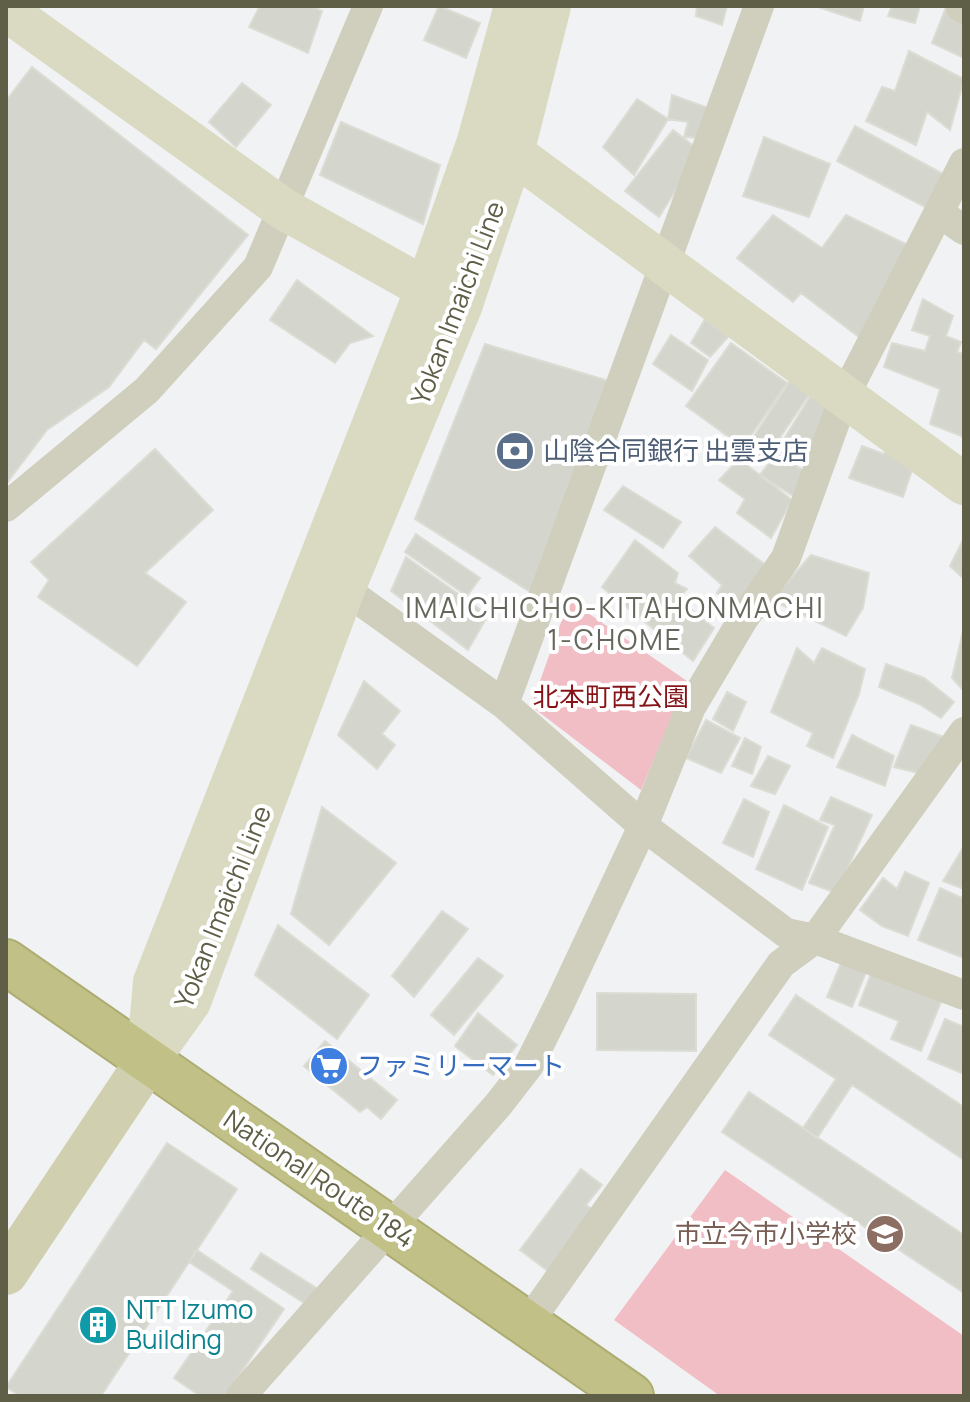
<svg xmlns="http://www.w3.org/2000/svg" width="970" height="1402" font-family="Manrope,'Noto Sans JP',sans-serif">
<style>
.green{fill:#f2bec6}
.building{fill:#d4d5cc;stroke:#dbdcd4;stroke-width:2}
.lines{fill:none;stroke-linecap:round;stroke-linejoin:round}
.highway-casing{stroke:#adac71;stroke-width:48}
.street{stroke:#d0cfbe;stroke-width:30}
.secondary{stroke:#dadac3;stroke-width:42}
.primary{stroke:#d0cfaf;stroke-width:44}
.highway{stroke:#c1c086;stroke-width:44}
.labels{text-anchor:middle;stroke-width:8;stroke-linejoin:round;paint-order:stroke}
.street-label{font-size:26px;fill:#5f5e47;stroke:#fff}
.service-label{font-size:26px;fill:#4e5e75;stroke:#fff;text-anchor:start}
.park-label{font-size:26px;fill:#861317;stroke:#fff}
.shop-label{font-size:26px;fill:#366cbe;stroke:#fff;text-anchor:start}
.education-label{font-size:26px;fill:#785e54;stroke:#fff;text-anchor:end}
.culture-label{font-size:26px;fill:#0d838f;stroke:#fff;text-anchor:start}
.neighbourhood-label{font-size:28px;letter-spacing:2px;fill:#66665d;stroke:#fff}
</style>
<rect width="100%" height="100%" fill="#f1f2f3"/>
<path class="green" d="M569,600L687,681L641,790L531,706Z
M725,1170L964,1336V1396H720L614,1320Z"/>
<path class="building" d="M260,6H311L322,11L308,53L249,27Z
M439,6L480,23L466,58L424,40Z
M697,6H727L722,25L696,16Z
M815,6H864L860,21Z
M892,6H920L915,23L888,16Z
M945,10L964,20V58L932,43Z
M909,51L964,79L950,130L927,112L916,145L866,121L882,87L895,91Z
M32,67L248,235L156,349L144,340L109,387L47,430L6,484V101Z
M242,83L271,105L236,147L209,122Z
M672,95L714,110L704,138L684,137L688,122L668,119Z
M637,99L668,119L634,175L603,147Z
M341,122L440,165L423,224L320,175Z
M855,126L943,174L931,210L837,161Z
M673,130L700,151L659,217L625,191Z
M764,137L830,164L809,217L743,196Z
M773,215L822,248L846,215L912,247L864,341L801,293L793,302L737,258Z
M297,280L373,336L350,343L335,363L270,320Z
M923,299L953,316L946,336L961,342L957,352L964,354V437L930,424L940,389L884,367L892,343L925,351L930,336L912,330Z
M705,319L729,336L710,357L691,343Z
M671,335L708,360L692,391L653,364Z
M731,343L787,383L743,447L686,406Z
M485,344L612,382L535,595L415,519Z
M791,379L812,390L762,464L744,452Z
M811,395L833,408L820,448L803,440L792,459L778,449Z
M862,446L884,454L887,446L916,458L903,497L849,478Z
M155,449L213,510L145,573L186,602L137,666L38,597L49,580L31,562Z
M776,454L806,472L795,497L760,475Z
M739,459L792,500L771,538L737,513L745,499L719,480Z
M623,486L681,522L663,548L604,510Z
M715,527L767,566L741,610L717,593L722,585L689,556Z
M416,534L480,578L467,596L405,552Z
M964,538V579L950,566Z
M635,540L678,573L675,583L687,589L678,599L714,628L693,661L602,587Z
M811,555L869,573L863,608L846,636L772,600Z
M406,557L488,615L468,650L391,591Z
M964,627V691L952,678Z
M797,648L814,663L822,648L865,669L859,694L833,758L807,746L813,733L771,712Z
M886,664L924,678L954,702L941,718L919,704L879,687Z
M364,681L400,711L382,734L395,745L377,769L338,735Z
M727,692L746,702L733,731L713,719Z
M706,720L740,738L721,773L686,758Z
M911,725L944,737L927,775L894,767Z
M852,735L894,756L885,786L837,767Z
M745,738L761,747L752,774L732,766Z
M768,756L790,766L775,794L751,786Z
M831,797L872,815L836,893L809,883L835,825L820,820Z
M744,799L769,812L753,857L723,843Z
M784,805L828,827L802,890L756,869Z
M322,807L396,863L329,945L291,914Z
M964,846V889L943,881Z
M905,872L929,883L908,936L882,926L860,910L883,878L897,889Z
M940,888L964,899V958L918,940Z
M442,911L468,929L414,997L392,976Z
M278,925L369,995L337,1039L255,975Z
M478,958L503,976L454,1035L431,1015Z
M843,958L868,967L852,1007L827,997Z
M873,969L943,997L921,1051L891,1039L899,1021L859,1005Z
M597,993L696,994V1051L597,1050Z
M796,995L964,1107V1160L852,1085L817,1138L803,1128L836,1079L769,1035Z
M478,1013L517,1045L493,1075L455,1046Z
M945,1019L964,1027V1074L928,1059Z
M325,1041L397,1100L381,1119L367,1107L360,1112L304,1066Z
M749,1092L964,1235V1293L722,1132Z
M167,1143L237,1189L101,1396H20L6,1387Z
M581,1169L602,1185L586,1205L598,1213L552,1274L520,1250Z
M197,1250L284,1309L225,1396H200L174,1378L233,1291L189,1262Z
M261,1253L318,1289L307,1305L251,1269Z"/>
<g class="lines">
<defs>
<path id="highway" d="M6,962L631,1396"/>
</defs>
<use href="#highway" class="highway-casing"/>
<path class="street" d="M960,6L964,9
M941,214L964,230
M6,507L147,390L258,267L368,6
M328,583L344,589L504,704L643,826L786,933L815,939L964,995
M504,704L759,6
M528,1323L781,964L815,939L964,732
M241,1396L498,1105L529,1065L559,1005L643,826L691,707L742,621L786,558L844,397L964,163"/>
<path class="secondary" d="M14,16L282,208L450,302
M487,144L513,153L964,484
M147,1061L154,982L426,289L478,141L515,6
M147,1062L190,1002L344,589L461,307L513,153L550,6"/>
<path class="primary" d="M6,1273L147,1062"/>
<use href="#highway" class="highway"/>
</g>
<defs>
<symbol id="bank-disc" viewBox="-11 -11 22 22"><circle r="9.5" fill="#5c6f8a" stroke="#fff"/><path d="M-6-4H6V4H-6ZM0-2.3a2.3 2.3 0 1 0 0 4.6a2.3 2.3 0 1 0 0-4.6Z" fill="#fff"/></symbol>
<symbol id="supermarket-disc" viewBox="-11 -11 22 22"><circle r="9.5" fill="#3f7fe0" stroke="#fff"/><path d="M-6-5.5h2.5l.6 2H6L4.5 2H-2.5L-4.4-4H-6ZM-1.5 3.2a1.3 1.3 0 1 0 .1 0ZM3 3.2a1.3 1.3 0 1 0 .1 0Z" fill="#fff"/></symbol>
<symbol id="school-disc" viewBox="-11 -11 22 22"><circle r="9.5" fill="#8d6e63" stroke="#fff"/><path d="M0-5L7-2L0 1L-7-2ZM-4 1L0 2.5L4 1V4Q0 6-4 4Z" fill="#fff"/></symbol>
<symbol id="building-disc" viewBox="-11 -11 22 22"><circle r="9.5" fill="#0f9aa8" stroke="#fff"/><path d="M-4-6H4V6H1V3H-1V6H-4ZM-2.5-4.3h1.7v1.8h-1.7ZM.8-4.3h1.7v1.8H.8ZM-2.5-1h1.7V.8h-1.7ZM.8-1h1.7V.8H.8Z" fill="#fff"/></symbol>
</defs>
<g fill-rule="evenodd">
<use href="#bank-disc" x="493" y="429" width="44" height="44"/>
<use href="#supermarket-disc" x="307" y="1044" width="44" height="44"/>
<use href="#school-disc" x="863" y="1212" width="44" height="44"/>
<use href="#building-disc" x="76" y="1303" width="44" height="44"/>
</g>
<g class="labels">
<g class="street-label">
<text transform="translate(458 303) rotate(-69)" y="9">Yokan Imaichi Line</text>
<text transform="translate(223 907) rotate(-68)" y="9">Yokan Imaichi Line</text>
<text transform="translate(319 1179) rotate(34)" y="9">National Route 184</text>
</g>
<g class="service-label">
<text x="543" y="460">山陰合同銀行 出雲支店</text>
</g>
<g class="park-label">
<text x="611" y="706">北本町西公園</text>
</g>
<g class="shop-label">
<text x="357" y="1075">ファミリーマート</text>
</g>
<g class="education-label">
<text x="857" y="1243">市立今市小学校</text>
</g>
<g class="culture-label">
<text x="126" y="1319">NTT Izumo<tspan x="126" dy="30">Building</tspan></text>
</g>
<g class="neighbourhood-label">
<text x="615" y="618">IMAICHICHO-KITAHONMACHI<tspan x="615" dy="32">1-CHOME</tspan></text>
</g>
</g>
<rect width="970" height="1402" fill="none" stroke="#5f5e47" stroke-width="16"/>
</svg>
